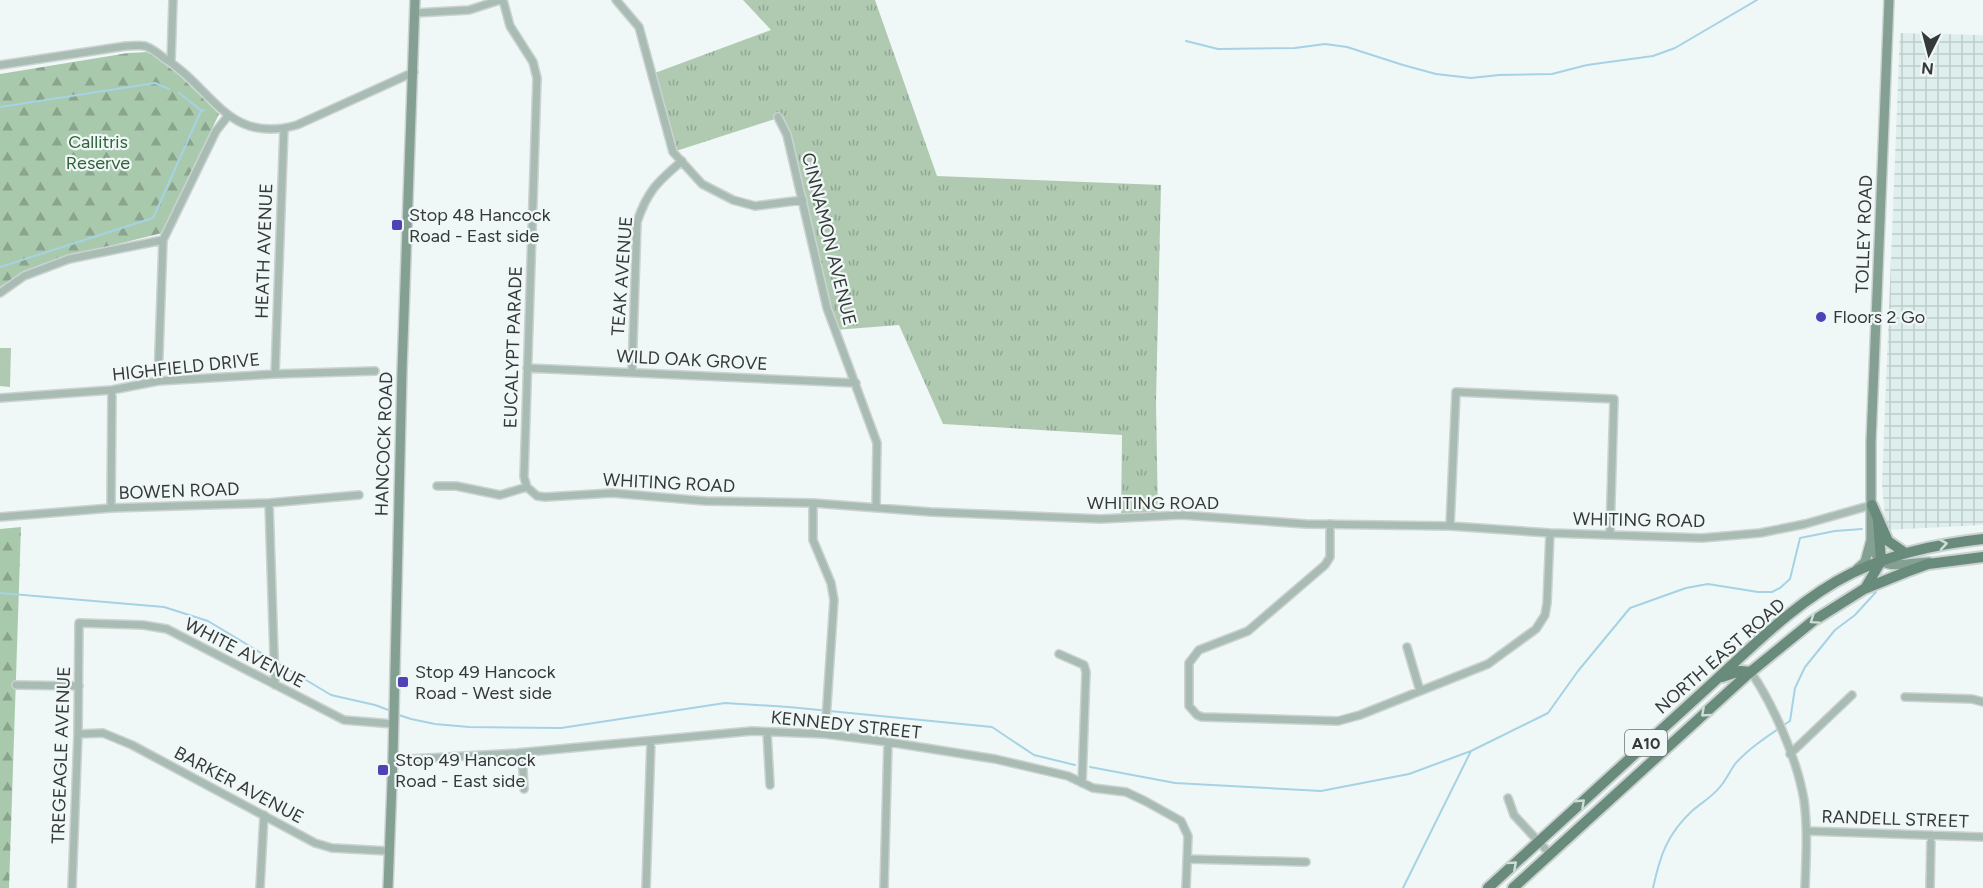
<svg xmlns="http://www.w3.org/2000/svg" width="1983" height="888" font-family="Figtree,sans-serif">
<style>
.industrial{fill:url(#industrial-grid)}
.grass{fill:url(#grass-tufts)}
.forest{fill:url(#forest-firs)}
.pitch{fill:#b0cab2}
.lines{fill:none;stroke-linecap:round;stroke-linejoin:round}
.stream{stroke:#a5d2e5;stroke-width:2}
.street-casing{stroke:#cbd2d1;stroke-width:10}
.secondary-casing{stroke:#cbd2d1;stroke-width:12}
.primary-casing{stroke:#cbd2d1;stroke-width:14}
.street{stroke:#a9bcb4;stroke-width:7}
.secondary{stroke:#83a093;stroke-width:9}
.primary{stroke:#688b7c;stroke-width:10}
.oneway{stroke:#ceddd8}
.poi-dot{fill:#5041b8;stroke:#f0f8f7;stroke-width:2}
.labels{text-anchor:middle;stroke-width:4.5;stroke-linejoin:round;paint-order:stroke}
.shield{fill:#f0f8f7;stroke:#6e7272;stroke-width:1.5}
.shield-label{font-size:16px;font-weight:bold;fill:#363939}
.park-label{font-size:18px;fill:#32623a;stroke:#f0f8f7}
.poi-label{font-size:18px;fill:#363939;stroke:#f0f8f7;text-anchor:start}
.street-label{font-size:18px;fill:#363939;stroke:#f0f8f7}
</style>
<defs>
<pattern id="industrial-grid" width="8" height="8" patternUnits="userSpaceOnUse" patternTransform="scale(1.5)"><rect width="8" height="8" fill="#ddeeec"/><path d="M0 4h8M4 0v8" fill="none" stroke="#becdcb"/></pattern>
<pattern id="grass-tufts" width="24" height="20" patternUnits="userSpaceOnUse" patternTransform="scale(1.5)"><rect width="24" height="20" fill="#b0cab2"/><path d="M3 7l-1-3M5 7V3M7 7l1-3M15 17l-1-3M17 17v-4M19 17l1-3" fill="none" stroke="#90a592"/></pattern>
<pattern id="forest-firs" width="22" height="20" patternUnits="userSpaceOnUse" patternTransform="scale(1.5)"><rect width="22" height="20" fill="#a9c9ac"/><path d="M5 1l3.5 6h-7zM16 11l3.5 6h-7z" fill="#8aa48d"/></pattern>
</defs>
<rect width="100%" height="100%" fill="#f0f8f7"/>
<path class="industrial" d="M1900,33L1983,35V525L1886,530L1882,484Z"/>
<path class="grass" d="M743,0H875L937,176L1161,185L1156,402L1158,516L1121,518L1122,435L943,424L899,325L835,330L827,308L778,118L673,152L652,74L771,30Z"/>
<path class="forest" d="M149,52L179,75L219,114L162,233L94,250L20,274L0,287V74L128,53Z
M21,527L9,888H0V529Z"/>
<path class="pitch" d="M0,348H11L10,387L0,386Z"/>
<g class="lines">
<path class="stream" d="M1186,41L1218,49L1295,48L1325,44L1347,47L1403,65L1436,74L1471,78L1499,75L1552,74L1587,65L1653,56L1675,48L1757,0
M179,93L202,111
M0,107L155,83L169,89
M0,267L153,218L201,111L204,110
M0,593L164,607L208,621L271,659
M276,662L331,695L375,705L391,711
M396,714L411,719L435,724L469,727L561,728L725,703L789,707L992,727L1034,755L1075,765
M1090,767L1175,783L1321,791L1409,774L1471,751L1548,713L1578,671L1630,608L1686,588L1708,584L1758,592H1772L1780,588L1790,579L1800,538L1835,531L1862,529
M1403,888L1471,751
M1653,888C1660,856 1667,834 1692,811C1701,803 1712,797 1720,787C1726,780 1730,771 1735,764C1750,747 1771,734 1790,721L1795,688L1805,667L1835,630L1855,615L1876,592"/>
<defs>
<path id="street" d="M503,0L510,26L533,62L537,78L524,477L527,487
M616,0L639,27L673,152L702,184L733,200L755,206L803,200
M415,13L469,10L500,0
M171,62L173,0
M0,65L126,46C132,46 139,45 145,46C151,48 159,54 164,58C213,88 227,145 297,125L414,72
M778,117L787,135L827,308L877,443L876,507
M0,293L24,276L69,259L163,240L216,131L228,116
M527,368L856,383
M632,372L637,222C647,192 657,182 682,161
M275,374L284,128
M158,381L163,240
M0,398L112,390L158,381L275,374L375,371
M437,486H456L500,495L527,487L537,496L545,497L612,493L705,501L813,503L931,512L1101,519L1182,515L1306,524L1450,526L1550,533L1702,538L1760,533L1805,524L1872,505
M269,503L275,685
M813,503V540L831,583L834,600L825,734
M111,508L112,390
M0,517L111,508L269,503L359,495
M1330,524V557L1325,565L1248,631L1199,650L1189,663V706L1197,715L1202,717L1338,721L1360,715L1488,664L1536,629L1545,615L1547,603L1550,533
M1450,526L1456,392L1614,399L1610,534
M1407,647L1420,691
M1059,654L1084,665L1086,672L1082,783
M1751,672C1774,706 1797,759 1804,800C1808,829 1806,859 1805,888
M16,685L79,686
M1905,697L1972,699L1983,702
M767,732L770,785
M78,734L103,733L132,745L315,843L332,848L389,851
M522,753L524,789
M1790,754L1852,695
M393,760L517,753L752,731L825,734L888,742L995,759L1068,776L1093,788L1126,792L1145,801L1181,821L1188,836L1186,888
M1508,798L1514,815L1550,854
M1807,831L1983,837
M1187,859L1306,862
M72,888L78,734L79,623L143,625L167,629L344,720L393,724
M260,888L264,815
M646,888L651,741
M884,888L888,742
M1930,888L1931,835"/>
<path id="secondary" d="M1871,543C1880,576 1904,562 1929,562
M1857,569L1865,562L1871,540V442L1889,0
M388,888L393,756L402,371L415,0"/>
<path id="primary" d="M1872,505L1888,541L1904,552
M1866,587L1881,561L1878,520
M1722,677L1740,671L1751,672
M1488,888C1561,822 1633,755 1706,689C1751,648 1797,600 1852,573C1894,553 1937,544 1983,539
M1513,888L1748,674L1813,621L1864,589L1906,572L1928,564L1983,557"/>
</defs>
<use href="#street" class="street-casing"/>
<use href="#secondary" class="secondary-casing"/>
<use href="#primary" class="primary-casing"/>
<use href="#street" class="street"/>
<use href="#secondary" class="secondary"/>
<use href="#primary" class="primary"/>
</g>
<defs><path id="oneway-chevron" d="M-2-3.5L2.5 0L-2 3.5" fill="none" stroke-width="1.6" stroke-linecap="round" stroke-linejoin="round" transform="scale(1.5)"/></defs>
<g class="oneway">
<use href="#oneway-chevron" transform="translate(1943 544) rotate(-9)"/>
<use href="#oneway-chevron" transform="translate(1814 620) rotate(146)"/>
<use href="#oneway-chevron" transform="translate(1705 713) rotate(138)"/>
<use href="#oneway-chevron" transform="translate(1581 803) rotate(-43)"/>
<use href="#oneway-chevron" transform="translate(1513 865) rotate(-42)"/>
</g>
<g class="poi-dot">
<rect x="391" y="219" width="12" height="12" rx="3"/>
<circle cx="1821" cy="317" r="6"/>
<rect x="397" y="676" width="12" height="12" rx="3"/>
<rect x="377" y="764" width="12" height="12" rx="3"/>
</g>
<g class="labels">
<rect class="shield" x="1625" y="730" width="42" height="26" rx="4.5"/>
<g class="shield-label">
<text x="1646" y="749">A10</text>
</g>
<g class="park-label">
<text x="98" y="148">Callitris<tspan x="98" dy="21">Reserve</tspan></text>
</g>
<g class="poi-label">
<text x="409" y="221">Stop 48 Hancock<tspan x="409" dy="21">Road - East side</tspan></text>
<text x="1833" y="323">Floors 2 Go</text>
<text x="415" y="678">Stop 49 Hancock<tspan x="415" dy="21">Road - West side</tspan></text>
<text x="395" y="766">Stop 49 Hancock<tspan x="395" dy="21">Road - East side</tspan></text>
</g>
<g class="street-label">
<text transform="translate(1864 234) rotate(-88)" y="6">TOLLEY ROAD</text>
<text transform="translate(829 239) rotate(76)" y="6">CINNAMON AVENUE</text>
<text transform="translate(264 251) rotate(-88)" y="6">HEATH AVENUE</text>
<text transform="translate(622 276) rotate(-86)" y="6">TEAK AVENUE</text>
<text transform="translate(513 347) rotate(-88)" y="6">EUCALYPT PARADE</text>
<text transform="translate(692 360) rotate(3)" y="6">WILD OAK GROVE</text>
<text transform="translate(186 367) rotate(-6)" y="6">HIGHFIELD DRIVE</text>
<text transform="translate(384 444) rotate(-88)" y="6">HANCOCK ROAD</text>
<text transform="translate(669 483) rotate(3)" y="6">WHITING ROAD</text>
<text transform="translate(179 491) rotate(-2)" y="6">BOWEN ROAD</text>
<text x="1153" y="509">WHITING ROAD</text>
<text transform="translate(1639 520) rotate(1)" y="6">WHITING ROAD</text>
<text transform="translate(245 653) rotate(27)" y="6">WHITE AVENUE</text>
<text transform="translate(1720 656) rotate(-41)" y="6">NORTH EAST ROAD</text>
<text transform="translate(846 725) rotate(6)" y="6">KENNEDY STREET</text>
<text transform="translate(61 755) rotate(-88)" y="6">TREGEAGLE AVENUE</text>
<text transform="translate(239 785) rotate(28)" y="6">BARKER AVENUE</text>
<text transform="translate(1895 819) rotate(2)" y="6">RANDELL STREET</text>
</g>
</g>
<g transform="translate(1929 54) rotate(186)" stroke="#f0f8f7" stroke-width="4.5" paint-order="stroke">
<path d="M0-4.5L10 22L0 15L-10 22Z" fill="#363939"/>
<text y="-9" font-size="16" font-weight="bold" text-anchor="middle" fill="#363939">N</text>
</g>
</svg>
